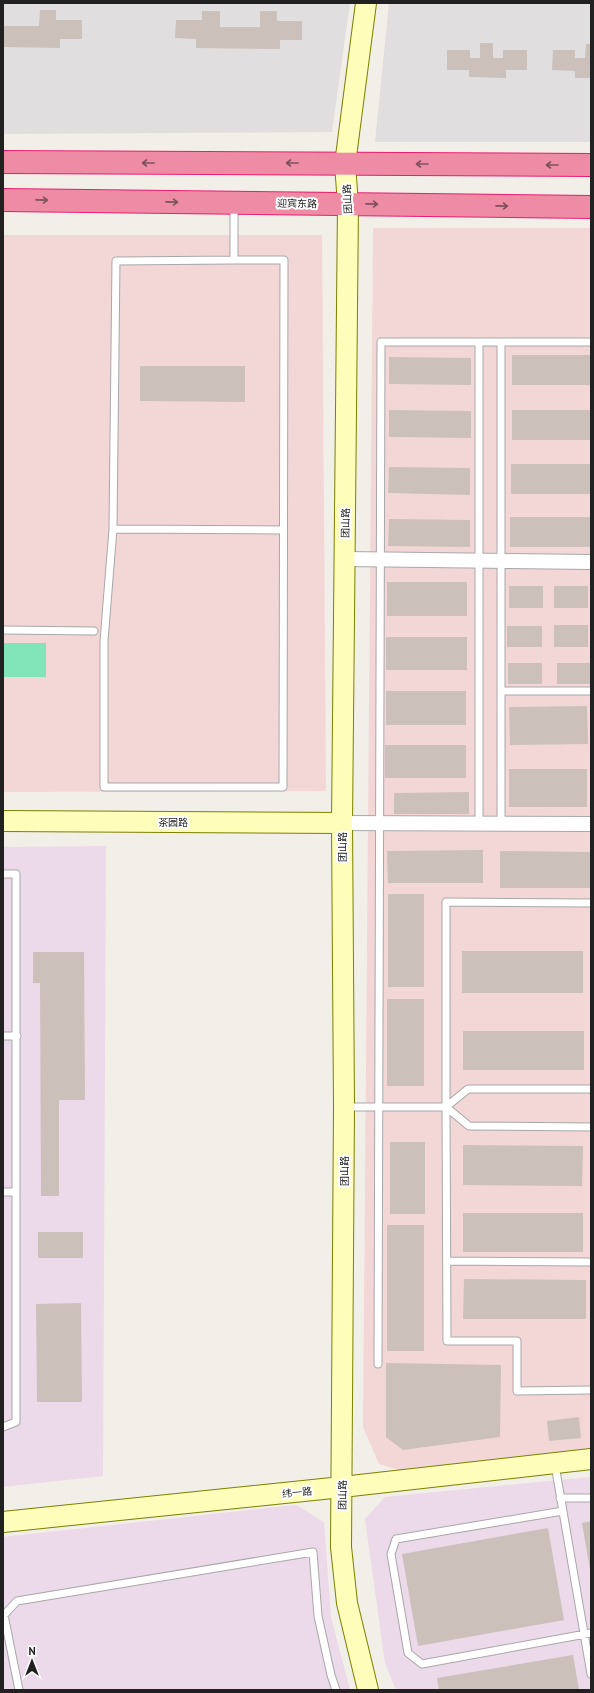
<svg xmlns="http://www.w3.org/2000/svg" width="594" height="1693" font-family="'PT Sans','Noto Sans SC',sans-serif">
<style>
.residential{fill:#e0dede}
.commercial{fill:#f3d7d7}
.industrial{fill:#ecd9e9}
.pitch{fill:#82e5b9}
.building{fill:#cbc0ba}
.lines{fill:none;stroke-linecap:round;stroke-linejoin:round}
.lane-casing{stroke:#a8a8a8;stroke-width:9}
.street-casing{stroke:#a8a8a8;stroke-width:16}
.secondary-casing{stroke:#7b8100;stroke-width:22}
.highway-casing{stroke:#e71e70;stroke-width:24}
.lane{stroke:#fff;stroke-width:7}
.street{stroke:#fff;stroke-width:14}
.secondary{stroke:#fefdba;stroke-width:20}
.highway{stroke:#ed8ca4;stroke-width:22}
.oneway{stroke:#7d515c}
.labels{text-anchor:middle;stroke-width:4;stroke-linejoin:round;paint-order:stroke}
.street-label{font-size:10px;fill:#212121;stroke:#fff}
</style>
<rect width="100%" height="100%" fill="#f2eee8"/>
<path class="residential" d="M3,3H350L332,132L3,134Z
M389,3H591V142H375Z"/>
<path class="commercial" d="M373,228H591V1449L405,1472L379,1464L363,1427Z
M3,235H322L326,791L3,792Z"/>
<path class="industrial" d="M106,846L103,1476L3,1487V847Z
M591,1477V1690H396L385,1663L365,1519L385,1497Z
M296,1505L324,1522L331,1617L350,1690H3V1537Z"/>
<path class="pitch" d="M3,643H46V677H3Z"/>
<path class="building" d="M40,10H56V20H82V39H60V48L3,47V26H39Z
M202,11H220V27H260V11H277V21H302V40H280V49L196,48V39L175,38L176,20H202Z
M480,43H493V58H503V50H527V70H506V78L469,77V70H447V50H470V58H480Z
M586,44H591V78H575V71L552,70L553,50H575V58H585Z
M512,355H591V385H512Z
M389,357L471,358V385L389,384Z
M140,366H245V402L140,401Z
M389,410L471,411V438L389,437Z
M512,410H591V440H512Z
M511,464H591V494H511Z
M389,467L470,468V495L388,493Z
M510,517H591V547H510Z
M389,519L470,520V547L388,546Z
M387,582H467V616H387Z
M509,586H543V608H509Z
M554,586H588V608H554Z
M554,625H588V647H554Z
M507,626H542V647H507Z
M386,637H467V670H386Z
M508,663H542V684H508Z
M557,663H591V684H557Z
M386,691H466V725H386Z
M587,706L588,744L510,745L509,707Z
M385,745H466V778H385Z
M509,769H587V807H509Z
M469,792V814H394V793Z
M483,850V883H388L387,851Z
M500,851L591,852V888H500Z
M388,894H424V987H388Z
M462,951H583V993H462Z
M33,952H84L85,1100H59V1196H41L40,983H33Z
M387,999H424V1086H387Z
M463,1031H584V1070H463Z
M390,1142H425V1214H390Z
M463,1145L583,1146L582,1186L463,1185Z
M463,1213H583V1252H463Z
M387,1225H424V1351H387Z
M38,1232H83V1258H38Z
M464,1279L586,1280V1319H463Z
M81,1303L82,1402H37L36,1304Z
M386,1363L501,1365L500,1437L403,1450L386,1437Z
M579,1417L581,1438L549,1441L547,1421Z
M591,1521V1570H590L582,1523Z
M548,1528L564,1620L418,1646L402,1554Z
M573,1655L579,1690H439L437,1678Z"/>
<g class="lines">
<defs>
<path id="lane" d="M234,205V260H284L283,787H104V641L113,529L283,530
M113,529L116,261L234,260
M3,630L94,631
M501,691H591
M479,823V342
M501,823V342
M3,874H16V1422L3,1427
M3,1036H17
M346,1107H446V902L591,903
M446,1107L447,1341H517V1391L591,1390
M446,1107L469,1126L591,1127
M446,1107L468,1089H591
M3,1192H16
M447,1261L591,1262
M378,1364L381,342H591
M555,1465L591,1674
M560,1498H591
M563,1511L396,1539L391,1554L408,1653L422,1664L591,1633
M19,1690L4,1615L17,1601L313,1552L318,1616L331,1675L336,1690"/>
<path id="street" d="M345,559L591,562
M342,823L591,824"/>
<path id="secondary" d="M366,3L345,164L348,204L342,823L344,1107L341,1547L347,1603L368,1690
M3,821L342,823
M3,1522L342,1487L591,1459"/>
<path id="highway" d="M3,162L591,165
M3,200L591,207"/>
</defs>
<use href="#lane" class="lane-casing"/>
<use href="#street" class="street-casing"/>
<use href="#secondary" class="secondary-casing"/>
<use href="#highway" class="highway-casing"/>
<use href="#lane" class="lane"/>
<use href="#street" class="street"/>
<use href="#secondary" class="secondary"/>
<use href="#highway" class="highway"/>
</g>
<defs><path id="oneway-shaft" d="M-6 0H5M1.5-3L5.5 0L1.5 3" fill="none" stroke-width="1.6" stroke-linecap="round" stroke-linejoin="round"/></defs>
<g class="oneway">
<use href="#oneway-shaft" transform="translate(148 163) rotate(-180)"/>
<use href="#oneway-shaft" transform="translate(292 163) rotate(-180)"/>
<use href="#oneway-shaft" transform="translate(422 164) rotate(-180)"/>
<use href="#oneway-shaft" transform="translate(552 165) rotate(-180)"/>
<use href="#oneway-shaft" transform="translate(42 200) rotate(1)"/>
<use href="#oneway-shaft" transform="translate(172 202) rotate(1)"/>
<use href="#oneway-shaft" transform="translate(372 204) rotate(1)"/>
<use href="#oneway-shaft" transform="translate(502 206) rotate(1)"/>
</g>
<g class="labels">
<g class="street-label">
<text transform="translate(347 199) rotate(-93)" y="4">团山路</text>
<text transform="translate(297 203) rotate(1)" y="4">迎宾东路</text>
<text transform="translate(345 523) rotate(-89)" y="4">团山路</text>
<text x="173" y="826">茶园路</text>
<text transform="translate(342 847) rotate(-90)" y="4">团山路</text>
<text transform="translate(344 1171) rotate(-90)" y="4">团山路</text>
<text transform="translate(297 1492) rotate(-6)" y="4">纬一路</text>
<text transform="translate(342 1495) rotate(-89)" y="4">团山路</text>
</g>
</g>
<rect width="594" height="1693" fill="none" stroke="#212121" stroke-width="8"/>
<g transform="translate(32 1661)" stroke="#ffffff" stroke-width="3" paint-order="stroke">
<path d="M0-3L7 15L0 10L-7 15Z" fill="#212121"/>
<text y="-6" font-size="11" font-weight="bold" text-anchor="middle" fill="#212121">N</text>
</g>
</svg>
